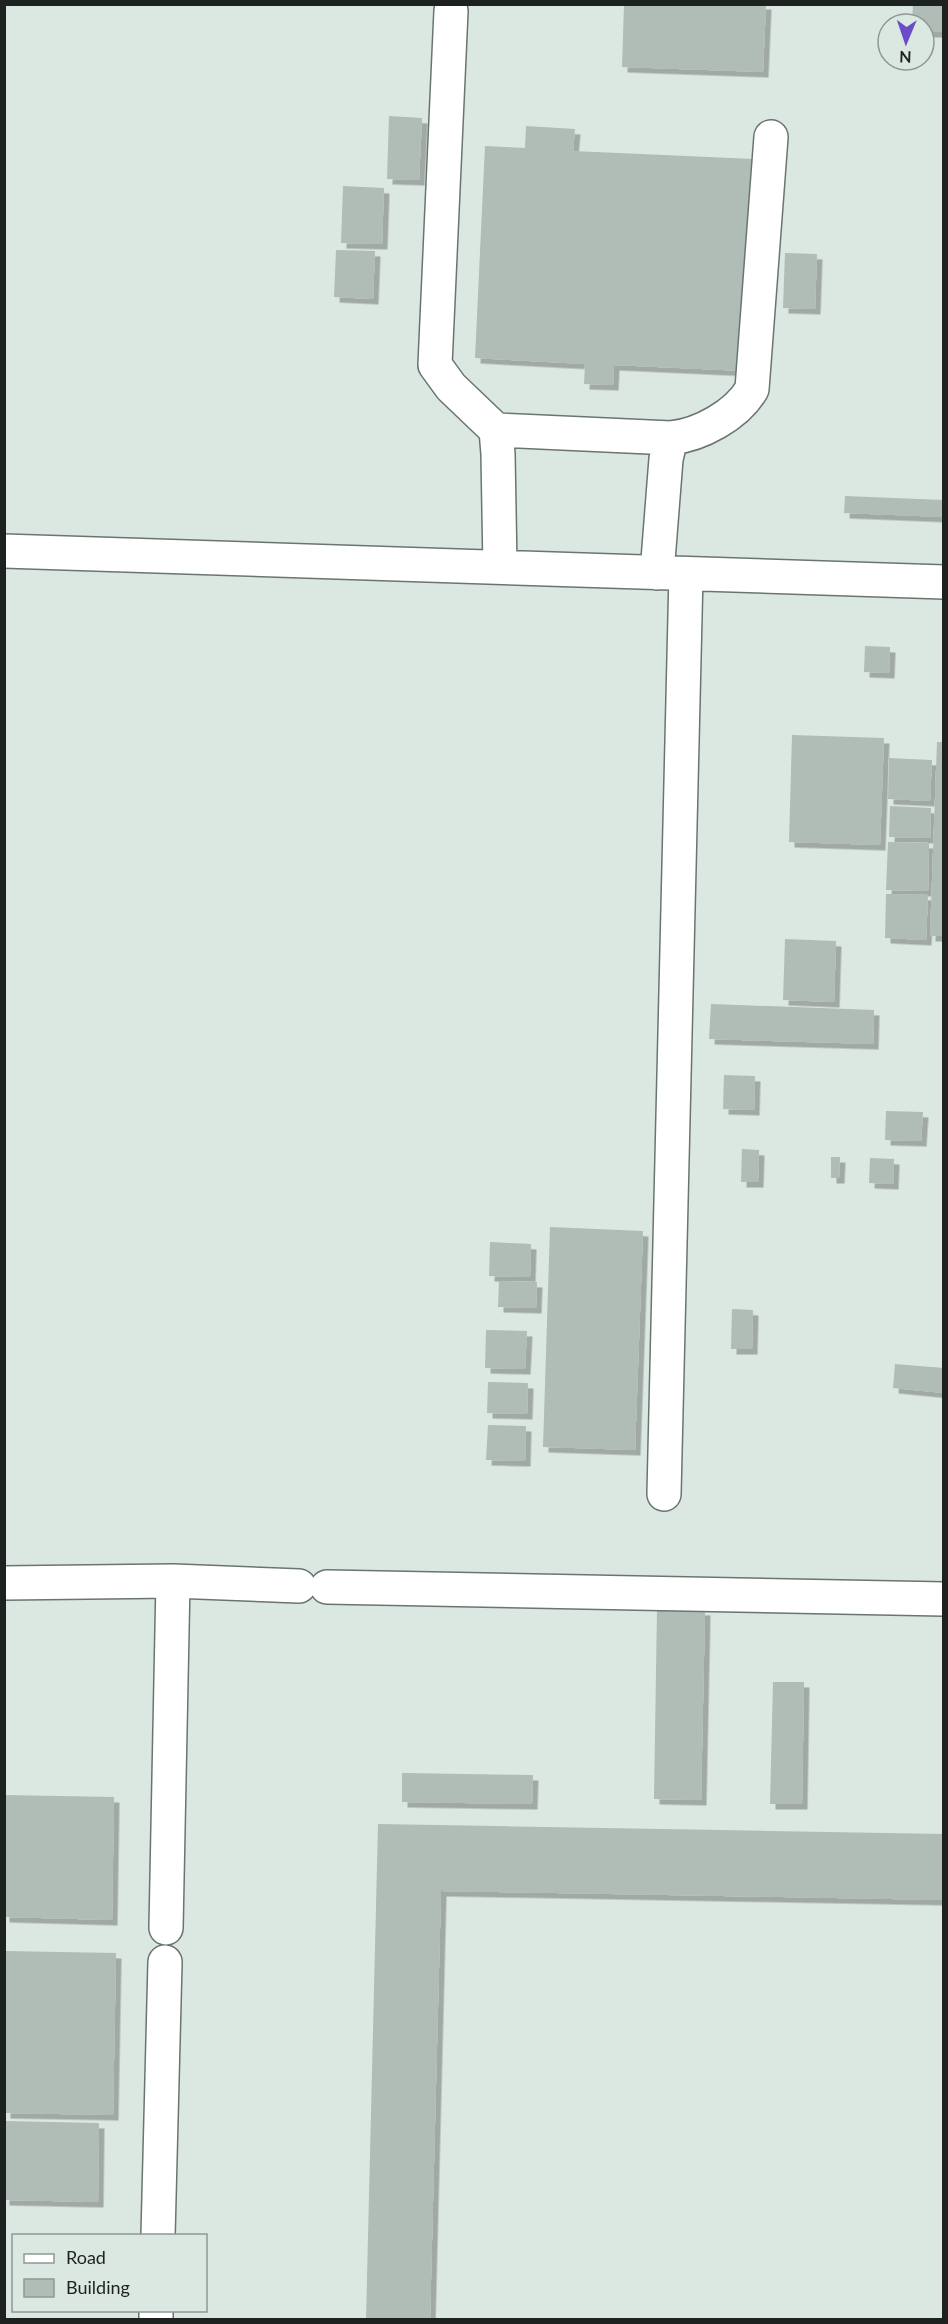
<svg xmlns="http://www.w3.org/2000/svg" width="948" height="2324" font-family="Lato,sans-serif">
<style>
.building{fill:#b0bcb6;filter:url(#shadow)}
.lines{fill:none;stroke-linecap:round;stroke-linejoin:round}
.minor-casing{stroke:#6a7570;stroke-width:36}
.minor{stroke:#fff;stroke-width:33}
</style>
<defs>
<filter id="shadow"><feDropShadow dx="5.5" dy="5.5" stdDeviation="0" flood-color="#0004"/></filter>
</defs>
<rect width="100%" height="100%" fill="#dbe7e1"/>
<path class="building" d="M624,4H766L763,72L622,67Z
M913,4H944V32H924V24H912Z
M389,116L422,118L419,180L387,179Z
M526,126L575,129L573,151L754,159L744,371L614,365L613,385L584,384L585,364L475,358L485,146L525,148Z
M343,186L384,188L382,244L341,243Z
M336,250L375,251L373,299L334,297Z
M785,253L817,254L815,309L783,308Z
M845,496L944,500V517L844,513Z
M865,646L890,647L889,673L864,672Z
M792,735L884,738L880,845L789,842Z
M937,742H944V936H930Z
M889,758L932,760L930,801L888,799Z
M890,806L931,808L930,838L889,837Z
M888,842L929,843L928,891L886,890Z
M886,894L928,895L926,940L885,938Z
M785,939L836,941L834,1002L783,1000Z
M711,1004L874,1010L873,1044L709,1039Z
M724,1075L755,1076L754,1110L723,1109Z
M886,1111L923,1112L921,1141L885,1140Z
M742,1149L759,1150L758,1182H741Z
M831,1157H840L839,1178H831Z
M870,1158L894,1159L893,1184L869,1183Z
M550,1227L643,1231L635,1450L543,1447Z
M490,1242L531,1244L530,1277L489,1276Z
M499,1281L537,1282L536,1308L498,1307Z
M732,1309L753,1310L752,1349H731Z
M486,1330L527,1331L525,1369L485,1368Z
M895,1364L944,1368V1393L893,1388Z
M488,1382L528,1383L527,1414L487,1413Z
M488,1425L526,1426L525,1461L486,1460Z
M657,1609L705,1610L701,1800L654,1799Z
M773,1682H804L802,1804H770Z
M402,1773L533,1775L532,1804L402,1802Z
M4,1795L114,1797L112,1920L4,1917Z
M378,1824L944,1834V1900L441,1891L430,2320H366Z
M5,1951L116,1953L113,2115L5,2113Z
M4,2121L99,2123L98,2202L4,2200Z"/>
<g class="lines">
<defs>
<path id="minor" d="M451,11L435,365L451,387L496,430L498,454L500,567
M496,430L671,438
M4,551L944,582
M657,573L666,459L671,438C700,435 737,415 752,389L771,137
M664,1494L686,574
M4,1583L173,1581
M327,1587L944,1599
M166,1928L173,1581L299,1586
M158,2236L165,1962
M156,2320V2310"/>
</defs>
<use href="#minor" class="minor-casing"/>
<use href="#minor" class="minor"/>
</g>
<rect width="948" height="2324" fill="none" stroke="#1d2220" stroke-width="12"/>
<rect x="12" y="2234" width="195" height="78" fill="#dbe7e1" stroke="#8f9894" stroke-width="1.5"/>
<rect x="24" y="2254" width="30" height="9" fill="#ffffff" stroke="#8f9894" stroke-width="1.5"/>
<text x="66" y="2264" font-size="18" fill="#1d2220">Road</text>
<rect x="24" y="2279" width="30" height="18" fill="#b0bcb6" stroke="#8f9894" stroke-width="1.5"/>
<text x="66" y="2294" font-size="18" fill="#1d2220">Building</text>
<g transform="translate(906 42) rotate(182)"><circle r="28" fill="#dbe7e1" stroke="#8f9894" stroke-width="1.5"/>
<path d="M0-4.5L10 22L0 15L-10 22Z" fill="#6b4cc6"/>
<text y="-9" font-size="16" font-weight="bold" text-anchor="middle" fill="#1d2220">N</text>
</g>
</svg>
